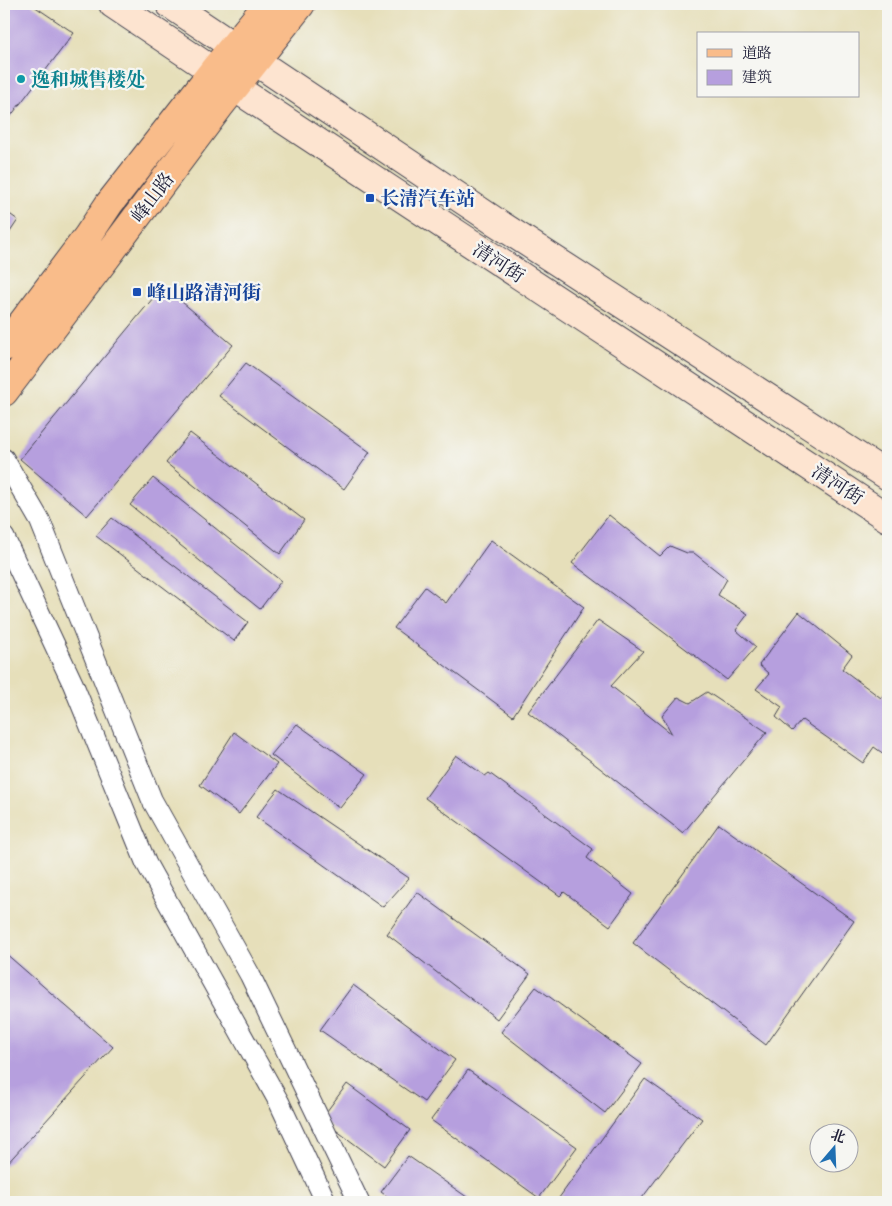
<svg xmlns="http://www.w3.org/2000/svg" width="892" height="1206" font-family="'Gentium Book Plus','Noto Serif SC',serif">
<style>
.building{fill:#b69fde}
.lines{fill:none;stroke-linecap:round;stroke-linejoin:round}
.street-casing{stroke:#3f3e4e;stroke-width:22}
.secondary-casing{stroke:#3f3e4e;stroke-width:30}
.primary-casing{stroke:#3f3e4e;stroke-width:30}
.street{stroke:#fff;stroke-width:20}
.secondary{stroke:#fde4d0;stroke-width:28}
.primary{stroke:#f9bc8a;stroke-width:28}
.culture-dot{fill:#0f9aa8;stroke:#f6f6f2;stroke-width:2}
.transit-dot{fill:#1a4fb4;stroke:#f6f6f2;stroke-width:2}
.labels{text-anchor:middle;stroke-width:4.5;stroke-linejoin:round;paint-order:stroke}
.culture-label{font-size:19px;font-weight:bold;fill:#0d838f;stroke:#f6f6f2;text-anchor:start}
.street-label{font-size:19px;fill:#22223b;stroke:#f6f6f2}
.transit-label{font-size:19px;font-weight:bold;fill:#164399;stroke:#f6f6f2;text-anchor:start}
</style>
<rect width="100%" height="100%" fill="#f6f6f2"/>
<filter id="ink" filterUnits="userSpaceOnUse"><feTurbulence type="fractalNoise" baseFrequency=".02" numOctaves="2"/><feDisplacementMap in="SourceGraphic" scale="10" xChannelSelector="R" yChannelSelector="G"/><feConvolveMatrix kernelMatrix="1 2 1 2 8 2 1 2 1" color-interpolation-filters="sRGB"/></filter>
<filter id="wash" filterUnits="userSpaceOnUse"><feTurbulence type="fractalNoise" baseFrequency=".0096" numOctaves="4" result="noise"/><feDisplacementMap in="SourceGraphic" scale="20" xChannelSelector="R" yChannelSelector="G"/><feGaussianBlur stdDeviation="1.12" result="paint"/><feColorMatrix in="noise" values="0 0 0 0 0 0 0 0 0 0 0 0 0 0 0 0 0 1.4 0 .05"/><feComposite in="paint" operator="in"/></filter>
<g filter="url(#wash)">
<rect width="100%" height="100%" fill="#e6dfba"/>
<g id="blocks">
<path class="building" d="M4,4H31L74,33L4,125Z
M4,210L18,220L4,241Z
M163,286L233,345L87,516L20,459Z
M246,363L370,452L344,489L219,396Z
M190,433L304,520L280,554L166,463Z
M153,478L281,581L260,609L130,505Z
M609,515L660,556L670,546L687,553H694L727,579L718,595L748,614L736,630L756,647L727,680L572,563Z
M112,518L248,622L234,641L96,536Z
M491,540L584,607L513,716L394,628L425,587L446,603Z
M799,612L852,655L842,669L881,698L888,689V757L874,747L863,763L802,720L792,731L776,717L782,707L756,689L769,674L759,665Z
M598,620L643,651L611,686L672,734L662,716L678,697L690,703L707,692L767,732L683,833L528,712Z
M297,724L367,774L340,808L271,755Z
M234,732L277,764L239,814L200,785Z
M456,755L485,776L489,773L593,849L587,858L633,894L610,926L564,892L560,896L425,798Z
M278,789L409,878L383,907L256,817Z
M719,824L854,921L766,1045L633,943Z
M417,892L530,974L497,1019L387,934Z
M4,952L113,1047L4,1167Z
M353,985L455,1060L424,1102L320,1030Z
M536,987L642,1064L605,1113L501,1032Z
M468,1070L577,1147L539,1198L431,1120Z
M645,1079L702,1119L639,1202H556Z
M347,1084L410,1130L384,1166L321,1119Z
M408,1156L474,1202H395L381,1192Z"/>
</g>
</g>
<g filter="url(#ink)">
<use href="#blocks" fill-opacity="0" stroke="#3f3e4e" stroke-width="1"/>
<g class="lines">
<defs>
<path id="street" d="M4,459L40,521L152,800L250,975L359,1202
M4,537L73,684L146,863L279,1102L326,1202"/>
<path id="secondary" d="M113,4L213,71L234,87L888,518
M170,4L493,220L888,476"/>
<path id="primary" d="M4,347L87,237L109,204L213,71L268,4
M4,392L106,258L219,107L301,4"/>
</defs>
<use href="#street" class="street-casing"/>
<use href="#secondary" class="secondary-casing"/>
<use href="#primary" class="primary-casing"/>
<use href="#street" class="street"/>
<use href="#secondary" class="secondary"/>
<use href="#primary" class="primary"/>
</g>
</g>
<circle class="culture-dot" cx="21" cy="79" r="5"/>
<g class="transit-dot">
<rect x="365" y="193" width="10" height="10" rx="2.5"/>
<rect x="132" y="287" width="10" height="10" rx="2.5"/>
</g>
<g class="labels">
<g class="culture-label">
<text x="31" y="86">逸和城售楼处</text>
</g>
<g class="street-label">
<text transform="translate(152 197) rotate(-53)" y="7">峰山路</text>
<text transform="translate(499 262) rotate(33)" y="7">清河街</text>
<text transform="translate(838 484) rotate(33)" y="7">清河街</text>
</g>
<g class="transit-label">
<text x="380" y="205">长清汽车站</text>
<text x="147" y="299">峰山路清河街</text>
</g>
</g>
<rect width="892" height="1206" fill="none" stroke="#f6f6f2" stroke-width="20"/>
<rect x="697" y="32" width="162" height="65" fill="#f6f6f2" stroke="#a1a1a9"/>
<rect x="707" y="49" width="25" height="8" fill="#f9bc8a" stroke="#a1a1a9"/>
<text x="742" y="58" font-size="15" fill="#22223b">道路</text>
<rect x="707" y="70" width="25" height="15" fill="#b69fde" stroke="#a1a1a9"/>
<text x="742" y="82" font-size="15" fill="#22223b">建筑</text>
<g transform="translate(834 1148) rotate(19)"><circle r="24" fill="#f6f6f2" stroke="#a1a1a9"/>
<path d="M0-4L9 19L0 12L-9 19Z" fill="#1f6fb2"/>
<text y="-8" font-size="14" font-weight="bold" text-anchor="middle" fill="#22223b">北</text>
</g>
</svg>
